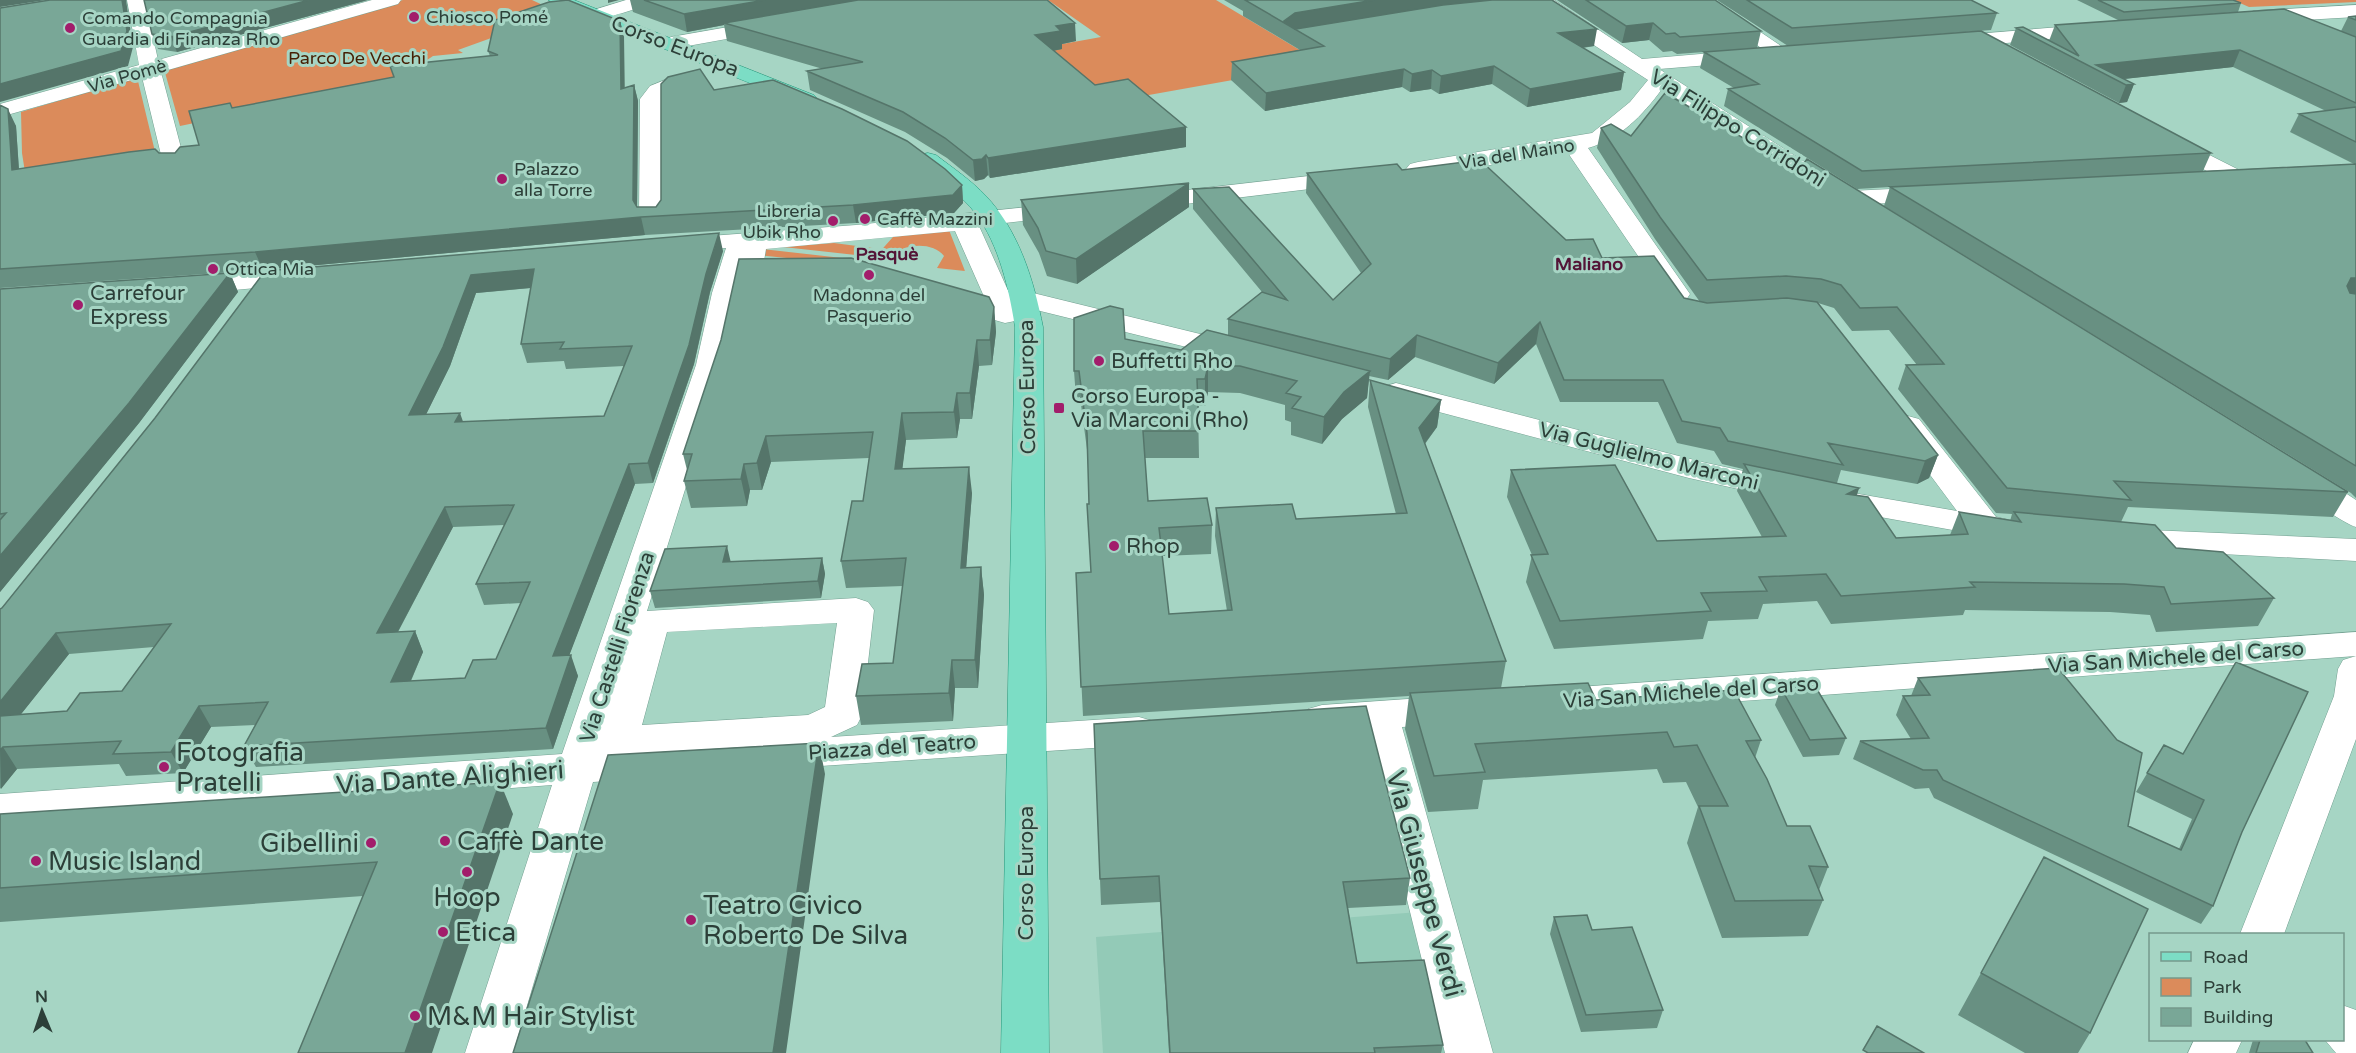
<svg xmlns="http://www.w3.org/2000/svg" width="2356" height="1053" font-family="'Varela Round',sans-serif">
<style>
.built{fill:#93cab7}
.green{fill:#db8b5b}
.lines{fill:none;stroke-linecap:round;stroke-linejoin:round}
.minor-casing{stroke:#73a091;stroke-width:1}
.major-casing{stroke:#27977b;stroke-width:1}
.minor{fill:#fff;fill-rule:evenodd}
.major{fill:#7cddc5;fill-rule:evenodd}
.wall{fill:#689082;fill-rule:evenodd}
.shaded-wall{fill:#55756a}
.building{fill:#79a797;stroke:#55756a;stroke-width:1.5;fill-rule:evenodd}
.poi-dot{fill:#a21d6b;stroke:#a6d5c4;stroke-width:2}
.labels{text-anchor:middle;stroke-width:6;stroke-linejoin:round;paint-order:stroke}
.far-poi-label{font-size:18px;fill:#2c3f38;stroke:#a6d5c4;text-anchor:start}
.far-park-label{font-size:18px;fill:#461f04;stroke:#a6d5c4}
.far-street-label{font-size:18px;fill:#2c3f38;stroke:#a6d5c4}
.far-neighbourhood-label{font-size:18px;font-weight:bold;fill:#541537;stroke:#a6d5c4}
.street-label{font-size:21px;fill:#2c3f38;stroke:#a6d5c4}
.poi-label{font-size:21px;fill:#2c3f38;stroke:#a6d5c4;text-anchor:start}
.near-poi-label{font-size:26px;fill:#2c3f38;stroke:#a6d5c4;text-anchor:start}
.near-street-label{font-size:26px;fill:#2c3f38;stroke:#a6d5c4}
</style>
<rect width="100%" height="100%" fill="#a6d5c4"/>
<path class="built" d="M1419,912L1453,1053H1103L1096,937Z"/>
<path class="green" d="M403,0H532L560,13L458,50L463,53L433,56L396,81L180,126L164,69Z
M1048,0H1216L1313,58L1278,72L1048,113L1036,54L1057,45L1101,37Z
M2233,0H2356V2L2249,7Z
M137,77L158,164L27,185L22,153L21,112Z
M949,230L965,271L937,268L944,256C933,241 901,243 890,258L876,256L893,237Z
M834,243L872,248L865,256L783,247Z
M762,249L860,260L856,265L757,255Z"/>
<g class="lines">
<defs>
<path id="minor" d="M127,0H145L158,60L372,0H401L398,4L161,72L185,163L182,168H166L163,163L142,77L0,117V104L139,65Z
M626,0H654L651,4L594,22L585,16L587,12Z
M1534,0H1554L1642,59L1747,50L1754,52L1757,56L1754,60L1747,62L1659,69L1850,191L1932,187L1940,189L1944,194L1940,199L1932,201L1849,205L1841,203L1662,89C1642,116 1620,139 1588,148L1690,294L1686,300L1677,302L1668,300L1568,153L1418,176L1410,174L1406,169L1410,164L1418,162L1592,133L1630,102L1648,80L1549,16Z
M1691,0H1713L1793,54L1790,58H1776Z
M2356,5V17L2253,23L2244,17L2253,11Z
M769,20L779,26L776,30L671,49L661,43L671,37Z
M2097,24L2104,26L2107,30L2104,34L1951,48L1941,42L1951,36Z
M665,80L672,82L675,86L662,99L663,217L660,222L651,224L642,222L639,217L640,99L650,86Z
M2168,134L2249,175L2253,180L2249,185H2233L2160,146L2157,141L2160,136Z
M1352,171L1360,173L1364,178L1360,183L1144,209L1136,207L1132,202L1136,197L1144,195Z
M1065,203L1074,205L1077,210L1074,215L979,226L1019,315L1015,321L1005,323L855,280L742,281L724,365L647,611L856,598L868,602L874,610L862,715L857,725L831,737L1139,717L1153,721L1158,731L1153,741L1139,745L775,769L761,765L755,755L760,746L661,752L668,763L662,773L648,778L593,782L513,1053H465L552,785L0,826V794L562,754L696,365L712,293L726,248L678,252L669,249L665,244L669,239L856,225ZM955,231L986,301L856,264L763,267L766,249ZM837,623L825,707L808,715L642,725L667,632Z
M300,269L309,271L313,277L309,283L190,294L181,292L177,286L181,280L190,278Z
M1025,291L1249,346L1253,352L1249,358L1239,360L1016,305L1012,299L1016,293Z
M1396,383L1702,462L1794,482L1799,489L1794,496L1783,499L1689,478L1386,398L1381,392L1386,386Z
M1908,416L1919,419L1996,517L2013,521L2018,528L2013,535L2001,538L1986,536L1819,506L1814,499L1819,492L1830,489L1957,511L1893,425L1897,419Z
M2304,470L2315,473L2356,500V527C2344,524 2295,490 2288,480L2293,473Z
M2127,529L2356,539V561L2127,549L2115,546L2110,539L2115,532Z
M2356,632V739L2284,934H2240L2334,696L2338,669L2343,660L2356,656L1550,715L1537,711L1531,702L1537,693L1550,689Z
M1451,696L1464,700L1470,710L1464,720L1451,724L1402,727L1493,1053H1445L1365,730L1322,733L1308,729L1303,719L1308,709L1322,705Z
M2342,1005L2356,1010V1053H2336L2325,1040H2342Z
M2194,1040H2242L2236,1053H2188Z"/>
<path id="major" d="M549,0H574L814,95L818,99L814,103H800L552,4Z
M928,153L936,155C953,168 972,181 986,196C1019,231 1034,281 1043,327L1049,1053H1001L1015,327C1009,289 999,245 976,214C961,194 939,180 920,165L917,160L920,155Z"/>
</defs>
<use href="#minor" class="minor-casing"/>
<use href="#major" class="major-casing"/>
<use href="#minor" class="minor"/>
<use href="#major" class="major"/>
</g>
<path class="wall" d="M368,0L177,52L158,49L152,34Z
M630,0H1047L1076,41L1062,44V49L1053,51L1095,85L1186,147L990,178L988,175L984,179L975,181L947,158L905,132L810,90L807,71L823,69L727,41L724,25L687,32L633,12Z
M1224,0H1552L1594,46L1583,48L1624,72L1621,90L1527,107L1492,84L1439,94L1431,89L1410,92L1402,87L1265,111L1231,80L1232,62L1300,50L1243,16V11Z
M1557,0H1715L1761,31L1757,48L2211,153L2203,171L2354,164L2290,132L2299,114L2326,111L2233,67L2123,79L2134,84L2127,102L2119,103L2010,45L2016,28L2049,41L2055,25L2341,31L2348,17L2356,16V498L2351,493L1884,206L1890,187L1857,189L1724,106L1728,89L1734,88L1700,68L1704,52L1677,54L1672,51L1663,52L1649,40L1622,43Z
M1717,0H1971L1997,13L1991,30L1788,46Z
M2077,0H2233L2241,3L2238,12L2120,21Z
M620,21L624,36V88L634,85L638,101L637,207H656L661,200L714,90L962,185L963,203L954,213L856,223L645,235L263,270L0,288V105L16,126L19,169L159,153H175L199,145L232,108L394,77L490,56L488,51Z
M1601,128L1631,136L2348,492L2333,517L2128,507L2121,522L2176,548L2274,598L2258,626L2156,632L2150,615L2110,612L1965,610L1963,615L1831,624L1817,601L1763,604L1758,619L1708,621L1703,639L1554,649L1526,582L1532,555L1507,497L1511,470L1657,541L1762,537L1737,491L1743,469L1722,464L1714,451L1677,443L1658,402H1560L1536,344L1494,384L1415,357L1388,380L1369,376L1367,398L1342,419L1322,444L1291,435V422L1285,420V405L1240,393L1208,392L1205,406H1198L1199,458H1145L1148,501L1212,525L1211,554L1162,556L1169,614L1227,611L1215,536L1216,508L1296,519L1396,514L1368,407L1370,380L1441,400L1437,427L1425,444L1506,661L1501,688L1596,700L1761,740L1755,758L1787,826L1828,867L1819,890L1823,900L1808,936L1722,938L1687,843L1698,807L1686,782L1663,783L1657,769L1483,780L1478,809L1428,812L1405,729L1409,696L1083,716L1076,573L1091,572L1089,504L1088,457L1080,397L1076,398L1074,371L1125,339L1181,350L1228,335V319L1262,292L1193,209V189L1333,300L1361,273L1306,193L1307,173L1402,170L1566,240L1684,298L1700,302L1655,239L1597,148ZM1769,299L1707,303H1705ZM1818,303L1834,308L1852,331L1889,330L1917,365H1906L1898,389L1996,513L2012,514L2010,521L1959,512L1950,535L1896,538L1857,495L1859,488L1837,483L1841,470L1917,484L1929,478L1938,455Z
M1021,200L1189,207L1077,284L1047,276L1039,253L1023,225Z
M723,251L710,292L694,364L653,483L635,484L569,655L578,676L553,749L256,767L244,746L255,725L211,727L183,773L126,776L119,764L17,769L0,789V609L2,608L155,418L265,271ZM531,288L521,344L527,363L564,361L566,369L624,366L604,416L463,422L426,414L450,366L476,293ZM504,525L476,584L484,605L521,603L496,659L465,678L411,681L423,652L415,631L398,632L453,527ZM154,647L122,691L67,711L21,714L69,654Z
M230,273L238,292L139,423L0,592V289Z
M994,307L996,332L992,365L979,366L972,419H960L957,438L906,440L902,469L972,493L966,568L981,567L984,595L978,688H955L953,721L861,725L856,696L893,663L903,586L846,588L841,561L863,501L869,458L771,462L762,490H750L747,506L691,508L684,481L687,470L683,454Z
M822,558L825,574L821,598L655,608L650,591L731,562Z
M1918,678L2128,826L2179,849L2192,819L2136,792L2164,745L2242,832L2213,906L2201,924L1934,798L1929,788L1915,789L1853,759L1860,741L1911,739L1896,715L1903,696H1911Z
M1781,688L1846,738L1839,755L1803,757L1775,705Z
M1094,724L1410,878L1406,905L1348,908L1357,963L1443,1045L1441,1053H1169L1160,902L1101,905Z
M0,814H513L363,896L0,922Z
M1554,917L1592,930L1663,1010L1657,1028L1581,1032L1550,934Z
M1981,973L2090,1033L2078,1053H2025L1958,1015Z
M2253,1040H2305L2313,1053H2249Z"/>
<path class="shaded-wall" d="M0,0H46L0,7Z
M122,0H126L133,47L128,66L0,102V84Z
M309,0H368L177,52L171,37Z
M608,0H619L608,3Z
M765,0H869L724,23V25L687,32L684,14Z
M1374,0H1499L1441,6L1295,30L1284,21L1295,13Z
M620,21L624,36L625,105L621,89Z
M1075,23L1076,41L1062,44V49L1036,54L1035,35L1056,26Z
M1653,23L1649,40L1622,43L1626,26Z
M1597,29L1594,46L1555,51L1558,33Z
M2240,50L2233,67L2115,80L2096,65Z
M1494,66L1492,84L1439,94L1441,76Z
M1404,69L1402,87L1265,111L1266,93Z
M1432,70L1431,89L1410,92L1412,74Z
M1624,72L1621,90L1527,107L1530,89Z
M2134,84L2127,102L2119,103L2126,85Z
M634,85L638,101L637,217L633,200Z
M8,109L16,126L20,187L12,170Z
M1186,127V147L990,178L988,158Z
M986,155L988,175L984,179L975,181L973,160Z
M1189,183V207L1077,284L1076,259Z
M962,185L963,203L954,213L856,223L853,205Z
M641,217L645,235L263,270L255,252Z
M719,233L723,251L710,292L694,364L653,483L648,463Z
M534,269L540,287L476,293L450,366L416,435L409,415L471,275Z
M230,273L238,292L139,423L0,592V556Z
M2351,278H2356V296L2336,306Z
M994,307L996,332L992,365L990,340Z
M1540,322L1536,344L1494,384L1498,363Z
M1417,335L1415,357L1388,380L1390,359Z
M977,340L979,366L972,419L970,393Z
M1208,366V392L1205,406V379Z
M1370,371L1367,398L1342,419L1322,444L1324,417L1344,392Z
M957,393L960,419L957,438L954,412Z
M1441,400L1437,427L1416,455L1419,428Z
M460,413L467,433L455,422Z
M902,413L906,440L899,496L895,469Z
M766,436L771,462L762,490L757,463Z
M1938,455L1929,478L1917,484L1925,461Z
M629,464L635,484L561,677L553,656Z
M744,464L750,490L747,506L741,479Z
M969,467L972,493L964,596L961,568Z
M1859,488L1850,515L1847,494Z
M445,507L453,527L386,654L377,633Z
M727,546L731,563L723,562Z
M822,558L825,574L821,598L818,581Z
M981,567L984,595L978,688L975,660Z
M415,631L423,652L401,703L391,682Z
M56,633L69,654L2,738L0,735V702Z
M571,655L578,676L553,749L546,728Z
M952,660L955,688L953,721L949,693Z
M199,706L211,727L183,773L171,752Z
M819,743L825,774L786,1053H773Z
M3,747L17,769L1,789L0,750Z
M500,782L513,814L432,1053H405Z"/>
<path class="building" d="M50,0H122L127,31L121,51L0,84V8Z
M144,0H309L171,37L152,34Z
M568,0L620,21L621,89L634,85L633,200L637,207H656L661,200V84L668,77L700,69L714,90L773,80L842,109L907,141L945,169L962,185L953,195L853,205L641,217L255,252L0,269V105L8,109L12,170L129,152L155,149L159,153H175L180,147L199,145L189,111L230,103L232,108L394,77L390,66L498,55L488,51L495,20L549,2Z
M644,0H765L684,14Z
M858,0H1047L1075,23L1056,26L1061,31L1035,35L1095,85L1128,79L1186,127L988,158L986,155L982,159L973,160L945,138L903,112L807,71L863,62L724,23Z
M1245,0H1374L1295,13L1284,21L1296,29L1443,5L1492,0H1552L1597,29L1558,33L1624,72L1530,89L1494,66L1441,76L1432,70L1412,74L1404,69L1266,93L1232,62L1324,46Z
M1586,0H1715L1761,31L1680,37L1675,33L1666,34L1653,23L1626,26Z
M1747,0H1971L1997,13L1792,28Z
M2098,0H2233L2241,3L2124,12Z
M2284,9L2356,37V103L2240,50L2096,65L2134,84L2126,85L2016,28L2023,27L2079,56L2055,25Z
M2356,16V20L2348,17Z
M1981,31L2211,153L1862,171L1728,89L1759,84L1704,52Z
M1665,93L1799,170L1807,159L2348,492L2114,481L2131,500L2007,488L1906,365L1944,364L1897,307L1860,308L1841,285L1821,279L1786,276L1707,280L1660,217L1601,128L1611,124L1631,136Z
M2356,107V142L2299,114Z
M1480,160L1566,240L1593,239L1602,258L1654,256L1684,298L1707,303L1787,298L1817,302L1938,455L1925,461L1828,443L1843,465L1728,441L1720,428L1682,421L1663,380H1564L1540,322L1498,363L1417,335L1390,359L1228,319L1262,292L1287,300L1193,189L1229,187L1333,300L1371,264L1307,173L1397,164L1402,170Z
M2356,164V278H2351L2347,286L2350,293L2356,294V466L1890,187Z
M1189,183L1076,259L1046,251L1038,228L1021,200Z
M719,233L706,274L689,345L648,463L629,464L553,656L571,655L546,728L244,746L268,702L199,706L171,752L113,754L121,741L3,747L0,750V716L67,711L80,693L122,691L171,624L56,633L0,702V609L2,608L155,418L265,271ZM534,269L521,344L564,342L560,349L632,346L604,416L455,422L460,413L409,415L443,347L471,275ZM514,505L476,584L530,582L496,659L473,660L465,678L391,682L415,631L377,633L445,507Z
M851,258L989,297L994,307L990,340H977L970,393H957L954,412L902,413L895,469L969,467L961,568L981,567L975,660H952L949,693L856,696L862,664L893,663L906,558L841,561L852,501H863L873,432L766,436L757,463L744,464L741,479L684,481L692,454H683L721,340L739,259Z
M230,273L129,403L0,556V520L6,513L0,514V289Z
M1110,306L1123,309L1125,339L1181,350L1207,330L1370,371L1344,392L1324,417L1292,408L1301,397L1286,393L1297,381L1240,366H1208L1205,379H1197L1199,431H1143L1148,501L1207,498L1212,525L1159,528L1169,614L1232,610L1216,508L1292,504L1296,519L1407,513L1370,380L1441,400L1419,428L1506,661L1081,687L1076,573L1091,572L1087,504H1089L1087,433L1079,371H1074V318Z
M1744,464L1859,488L1847,494L1868,497L1896,538L1968,534L1959,512L2021,522L2014,512L2155,525L2176,548L2223,552L2274,598L2171,604L2164,587L2124,584L1970,582L1975,587L1841,596L1826,574L1759,577L1767,591L1701,593L1711,611L1560,621L1531,555L1548,554L1511,470L1615,465L1657,541L1786,536Z
M727,546L723,562L822,558L818,581L650,591L665,549Z
M2236,662L2308,692L2242,832L2213,906L1943,780L1937,770H1923L1860,741L1929,738L1903,696L1930,695L1918,678L2058,668L2117,740L2142,753L2128,826L2181,850L2204,800L2147,773L2164,745L2183,754Z
M1588,683L1596,700L1734,690L1761,740L1746,741L1767,779L1787,826H1810L1828,867L1809,866L1823,900L1735,901L1699,806H1728L1697,745L1674,747L1667,732L1475,744L1485,772L1434,776L1410,693Z
M1815,686L1846,738L1810,740L1781,688Z
M1366,706L1410,878L1343,882L1357,963L1424,960L1443,1045L1374,1048L1375,1053H1170L1159,876L1100,879L1094,724Z
M819,743L773,1053H513L608,755Z
M500,782L405,1053H298L377,862L0,888V814Z
M2044,857L2148,909L2090,1033L1981,973Z
M1587,915L1592,930L1632,927L1663,1010L1586,1015L1554,917Z
M1877,1026L1924,1053H1868L1863,1050Z
M2260,1040H2305L2313,1053H2256Z"/>
<g class="poi-dot">
<circle cx="414" cy="17" r="6"/>
<circle cx="70" cy="28" r="6"/>
<circle cx="502" cy="179" r="6"/>
<circle cx="865" cy="219" r="6"/>
<circle cx="833" cy="221" r="6"/>
<circle cx="213" cy="269" r="6"/>
<circle cx="869" cy="275" r="6"/>
<circle cx="78" cy="305" r="6"/>
<circle cx="1099" cy="361" r="6"/>
<rect x="1053" y="402" width="12" height="12" rx="3"/>
<circle cx="1114" cy="546" r="6"/>
<circle cx="164" cy="767" r="6"/>
<circle cx="445" cy="841" r="6"/>
<circle cx="371" cy="843" r="6"/>
<circle cx="36" cy="861" r="6"/>
<circle cx="467" cy="872" r="6"/>
<circle cx="691" cy="920" r="6"/>
<circle cx="443" cy="932" r="6"/>
<circle cx="415" cy="1016" r="6"/>
</g>
<g class="labels">
<g class="far-poi-label">
<text x="426" y="23">Chiosco Pomé</text>
<text x="82" y="24">Comando Compagnia<tspan x="82" dy="21">Guardia di Finanza Rho</tspan></text>
<text x="514" y="175">Palazzo<tspan x="514" dy="21">alla Torre</tspan></text>
<text x="821" y="217" text-anchor="end">Libreria<tspan x="821" dy="21">Ubik Rho</tspan></text>
<text x="877" y="225">Caffè Mazzini</text>
<text x="225" y="275">Ottica Mia</text>
<text x="869" y="301" text-anchor="middle">Madonna del<tspan x="869" dy="21">Pasquerio</tspan></text>
</g>
<g class="far-park-label">
<text x="357" y="64">Parco De Vecchi</text>
</g>
<g class="far-street-label">
<text transform="translate(127 76) rotate(-16)" y="6">Via Pomè</text>
<text transform="translate(1517 154) rotate(-9)" y="6">Via del Maino</text>
</g>
<g class="far-neighbourhood-label">
<text x="887" y="260">Pasquè</text>
<text x="1589" y="270">Maliano</text>
</g>
<g class="street-label">
<text transform="translate(675 46) rotate(21)" y="7">Corso Europa</text>
<text transform="translate(1738 128) rotate(32)" y="7">Via Filippo Corridoni</text>
<text transform="translate(1027 387) rotate(-91)" y="7">Corso Europa</text>
<text transform="translate(1649 456) rotate(14)" y="7">Via Guglielmo Marconi</text>
<text transform="translate(617 647) rotate(-72)" y="7">Via Castelli Fiorenza</text>
<text transform="translate(2176 657) rotate(-4)" y="7">Via San Michele del Carso</text>
<text transform="translate(1691 692) rotate(-4)" y="7">Via San Michele del Carso</text>
<text transform="translate(892 747) rotate(-4)" y="7">Piazza del Teatro</text>
<text transform="translate(1026 873) rotate(-90)" y="7">Corso Europa</text>
</g>
<g class="poi-label">
<text x="90" y="300">Carrefour<tspan x="90" dy="24">Express</tspan></text>
<text x="1111" y="368">Buffetti Rho</text>
<text x="1071" y="403">Corso Europa -<tspan x="1071" dy="24">Via Marconi (Rho)</tspan></text>
<text x="1126" y="553">Rhop</text>
</g>
<g class="near-poi-label">
<text x="176" y="761">Fotografia<tspan x="176" dy="30">Pratelli</tspan></text>
<text x="457" y="850">Caffè Dante</text>
<text x="359" y="852" text-anchor="end">Gibellini</text>
<text x="48" y="870">Music Island</text>
<text x="467" y="906" text-anchor="middle">Hoop</text>
<text x="703" y="914">Teatro Civico<tspan x="703" dy="30">Roberto De Silva</tspan></text>
<text x="455" y="941">Etica</text>
<text x="427" y="1025">M&amp;M Hair Stylist</text>
</g>
<g class="near-street-label">
<text transform="translate(450 777) rotate(-4)" y="9">Via Dante Alighieri</text>
<text transform="translate(1425 884) rotate(75)" y="9">Via Giuseppe Verdi</text>
</g>
</g>
<rect x="2149" y="933" width="195" height="108" fill="#a6d5c4" stroke="#75998c" stroke-width="1.5"/>
<rect x="2161" y="952" width="30" height="9" fill="#7cddc5" stroke="#75998c" stroke-width="1.5"/>
<text x="2203" y="963" font-size="18" fill="#2c3f38">Road</text>
<rect x="2161" y="978" width="30" height="18" fill="#db8b5b" stroke="#75998c" stroke-width="1.5"/>
<text x="2203" y="993" font-size="18" fill="#2c3f38">Park</text>
<rect x="2161" y="1008" width="30" height="18" fill="#79a797" stroke="#75998c" stroke-width="1.5"/>
<text x="2203" y="1023" font-size="18" fill="#2c3f38">Building</text>
<g transform="translate(42 1011) rotate(358)" stroke="#a6d5c4" stroke-width="4.5" paint-order="stroke">
<path d="M0-4.5L10 22L0 15L-10 22Z" fill="#2c3f38"/>
<text y="-9" font-size="16" font-weight="bold" text-anchor="middle" fill="#2c3f38">N</text>
</g>
</svg>
